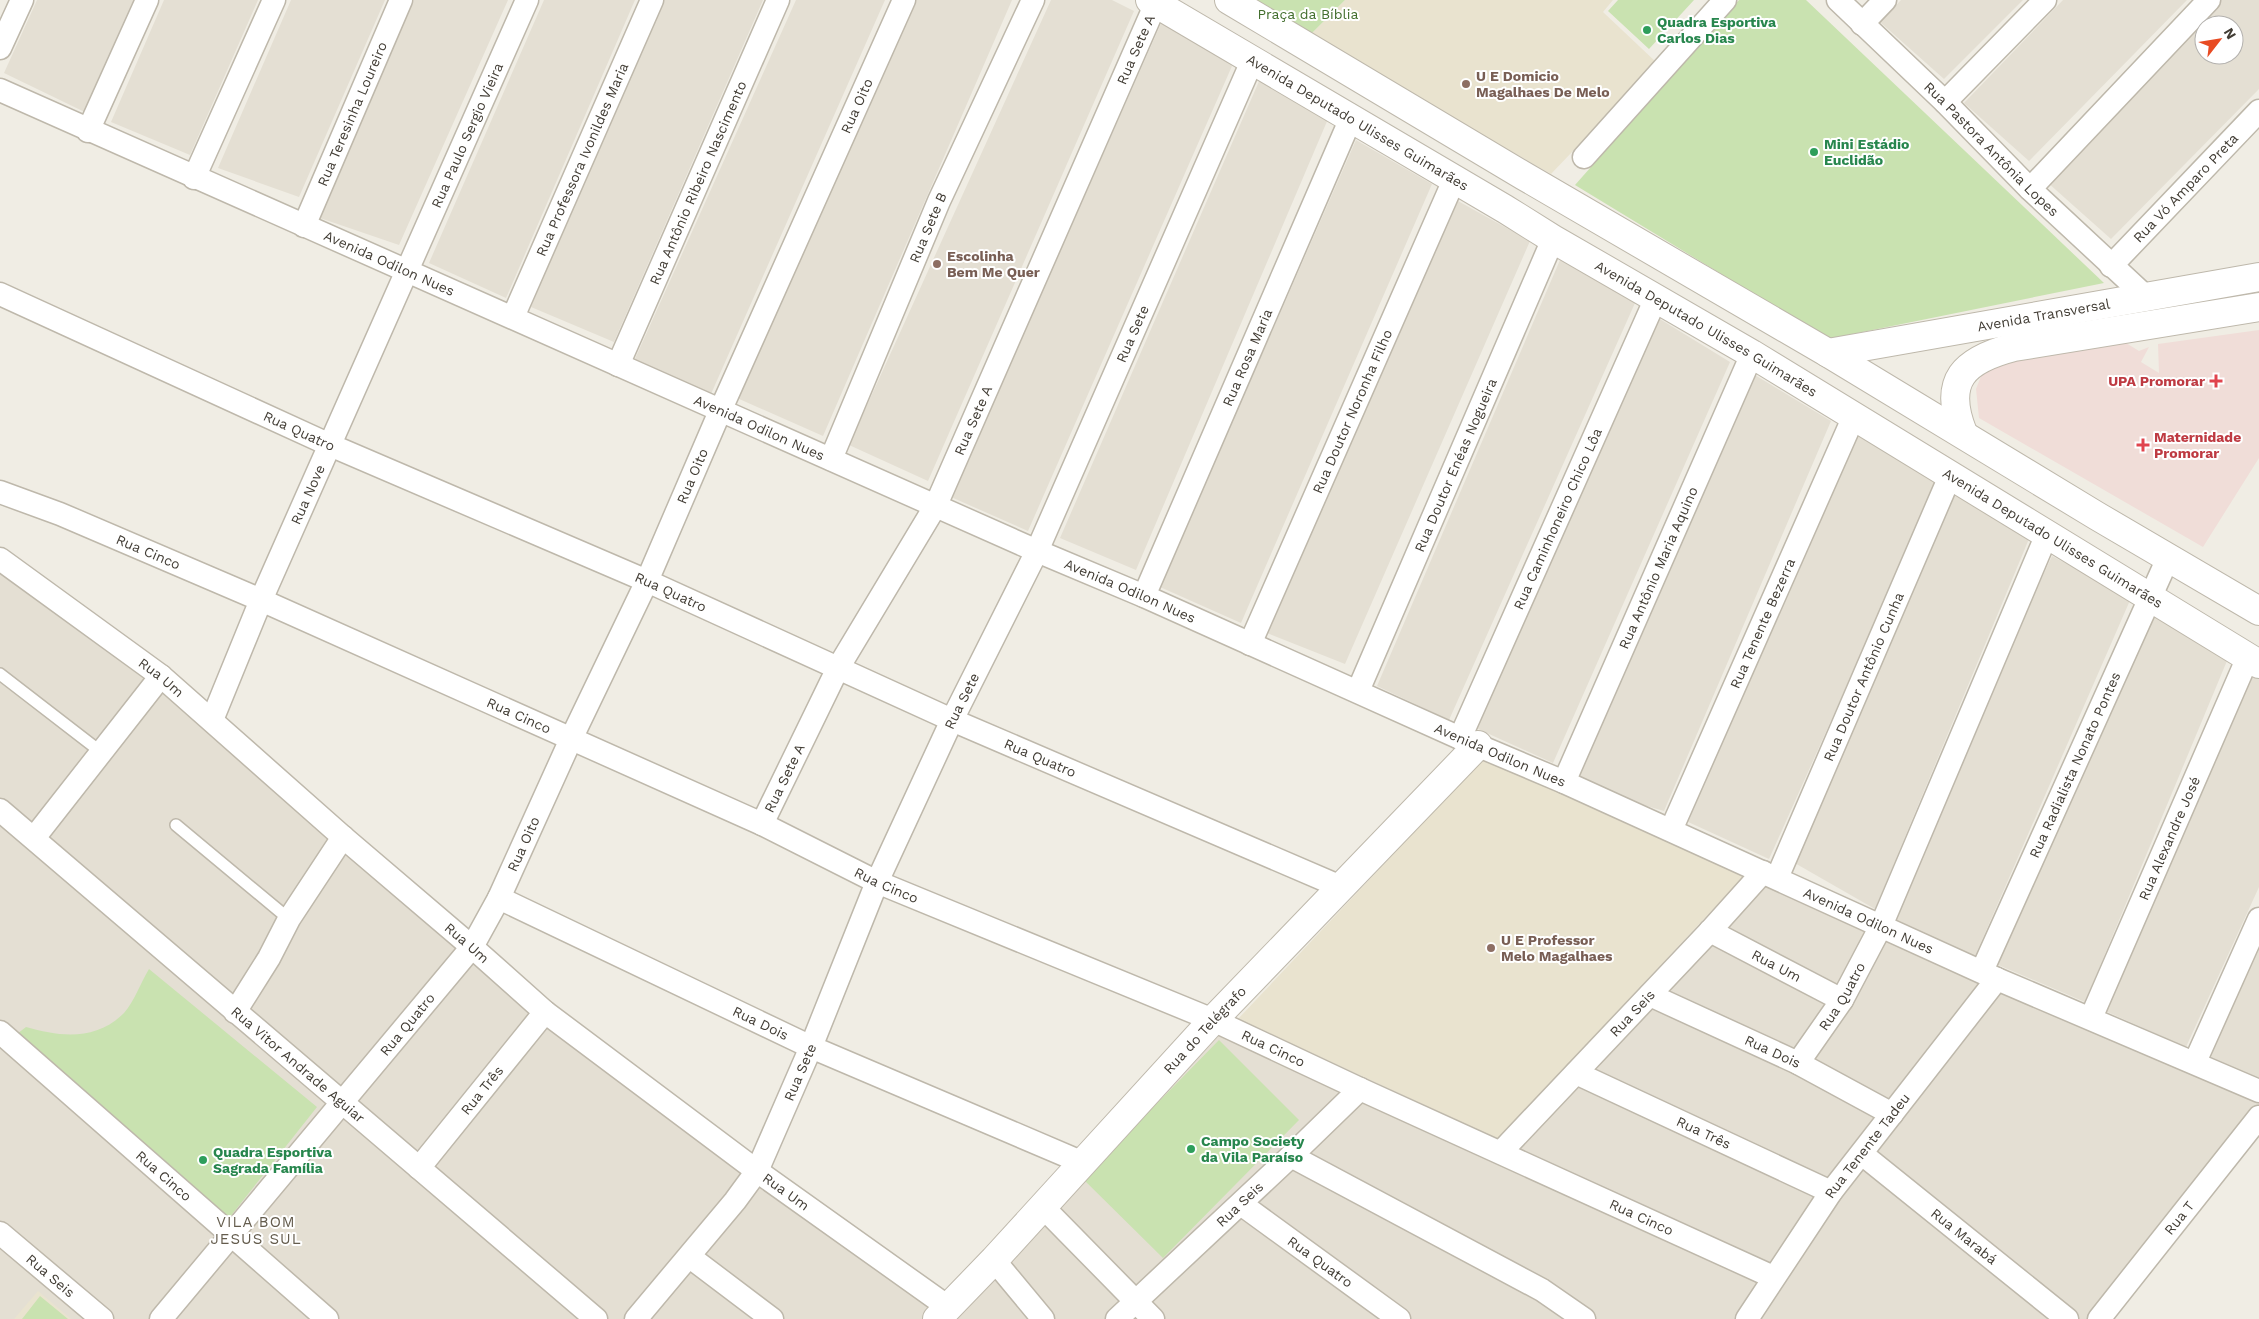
<svg xmlns="http://www.w3.org/2000/svg" width="2259" height="1319" font-family="'Work Sans',sans-serif">
<style>
.residential{fill:#e4dfd3;fill-rule:evenodd}
.education{fill:#e9e3cf}
.medical{fill:#f0ddd8}
.green{fill:#c9e2b0}
.lines{fill:none;stroke-linecap:round;stroke-linejoin:round}
.service-casing{stroke:#beb8ab;stroke-width:14}
.minor-casing{stroke:#beb8ab;stroke-width:25}
.tertiary-casing{stroke:#beb8ab;stroke-width:30}
.service{stroke:#fff;stroke-width:11}
.minor{stroke:#fff;stroke-width:22}
.tertiary{stroke:#fff;stroke-width:28}
.leisure-dot{fill:#2e9e5b;stroke:#fff;stroke-width:2}
.education-dot{fill:#8d6e63;stroke:#fff;stroke-width:2}
.health-dot{fill:#e0444e;stroke:#fff;stroke-width:2}
.labels{text-anchor:middle;stroke-width:4;stroke-linejoin:round;paint-order:stroke}
.park-label{font-size:14px;fill:#426e2d;stroke:#fff}
.leisure-label{font-size:14px;font-weight:bold;fill:#27864d;stroke:#fff;text-anchor:start}
.street-label{font-size:14px;fill:#423d35;stroke:#fff}
.education-label{font-size:14px;font-weight:bold;fill:#785e54;stroke:#fff;text-anchor:start}
.health-label{font-size:14px;font-weight:bold;fill:#be3a42;stroke:#fff;text-anchor:end}
.neighbourhood-label{font-size:15px;letter-spacing:1px;fill:#645c4d;stroke:#fff}
</style>
<rect width="100%" height="100%" fill="#f0ede4"/>
<path class="residential" d="M37,0H142L95,117L4,73Z
M164,0H258L190,155L111,122Z
M291,0H385L299,197L218,168Z
M414,0H508L399,245L317,217Z
M544,0H635L506,298L429,263Z
M656,0H763L614,342L531,307Z
M796,0H885L711,394L630,370Z
M904,0H1012L823,436L728,394Z
M1051,0H1112L1134,11L928,481L849,445Z
M1901,0H2023L1944,79L1880,22Z
M2063,0H2187L2029,161L1964,103Z
M2220,0H2259V89L2111,239L2047,182ZM2204,25H2234V55H2204Z
M1167,10L1232,66L1028,531L951,497Z
M1260,79L1328,119L1136,570L1060,538Z
M1356,140L1432,184L1241,623L1160,587Z
M1458,201L1530,241L1345,664L1267,633Z
M1560,260L1635,303L1449,720L1377,686Z
M1650,313L1730,362L1553,763L1467,724Z
M1745,369L1831,421L1664,811L1564,782Z
M1856,434L1937,484L1769,859L1686,821Z
M1951,492L2031,534L1875,909L1786,858Z
M2052,556L2131,598L1975,956L1887,928L2259,1091V1117L2099,1319H0V559L161,676L472,947L948,1306L1213,1020L1501,1152L1763,872L1881,926Z
M2154,609L2229,656L2085,1002L1996,964Z
M2252,670L2259,675V887L2186,1047L2103,1010Z
M2259,939V1081L2205,1059Z"/>
<path class="education" d="M1345,0H1613L1603,12L1657,63L1551,174L1484,136L1312,33Z
M1484,758L1744,876L1498,1139L1238,1019Z
M38,1291L71,1319H14Z"/>
<path class="medical" d="M2259,330V458L2203,547L1979,418L1976,389L1985,366L2118,338L2139,351L2149,347L2141,362L2159,373L2158,344Z"/>
<path class="green" d="M1251,0H1345L1312,33Z
M1618,0H1694L1649,49L1608,11Z
M1739,0H1806L2104,283L1828,339L1575,185Z
M149,969L317,1107L226,1222L13,1037L26,1027C61,1037 96,1041 124,1013C134,1002 141,982 149,969Z
M1219,1040L1299,1120L1163,1258L1083,1179Z
M40,1296L68,1319H22Z"/>
<g class="lines">
<defs>
<path id="service" d="M0,674L101,752
M176,825L289,919"/>
<g id="minor">
<path id="s1" d="M1838,0L1945,102L2030,189L2145,296"/>
<path d="M1862,24L1885,0"/>
<path d="M0,48L22,0"/>
<path id="s2" d="M0,90L1037,551L1144,596L1460,738L1564,782L1997,979L2259,1091"/>
<path d="M1945,102L2045,0"/>
<path d="M88,131L147,0"/>
<path d="M1584,157L1725,0"/>
<path d="M194,178L274,0"/>
<path d="M2030,189L2209,0"/>
<path id="s3" d="M304,226L401,0"/>
<path id="s4" d="M2111,266L2259,111"/>
<path id="s5" d="M0,294L330,445L647,581L952,720L1341,887"/>
<path id="s6" d="M513,317L652,0"/>
<path id="s7" d="M618,365L778,0"/>
<path id="s8" d="M831,459L939,201L1033,0"/>
<path id="s9" d="M0,492L60,514L261,600L762,824L877,882L1213,1020L1360,1089L1773,1277"/>
<path id="s10" d="M0,559L161,676L343,837L472,947L545,1012L757,1171L948,1307"/>
<path id="s11" d="M1144,596L1351,118"/>
<path id="s12" d="M1250,644L1454,180"/>
<path id="s13" d="M1358,691L1553,239"/>
<path id="s14" d="M212,720L261,600L527,0"/>
<path id="s15" d="M1460,738L1656,298"/>
<path id="s16" d="M1564,782L1752,354"/>
<path id="s17" d="M0,810L596,1319"/>
<path id="s18" d="M762,824L838,668L936,505L1156,3"/>
<path id="s19" d="M1671,830L1854,416"/>
<path d="M34,838L161,676"/>
<path id="s20" d="M1777,878L1950,476"/>
<path id="s21" d="M499,898L811,1047L1081,1162"/>
<path id="s22" d="M1710,931L1842,1000"/>
<path id="s23" d="M1982,971L2168,558"/>
<path id="s24" d="M1650,995L1798,1063L1892,1114"/>
<path d="M235,1012L269,958L289,919L343,837"/>
<path id="s25" d="M2091,1018L2248,657"/>
<path id="s26" d="M0,1032L327,1319"/>
<path d="M2195,1062L2259,919"/>
<path id="s27" d="M1798,1063L1842,1000L1881,926L2047,534"/>
<path id="s28" d="M1576,1073L1831,1192"/>
<path id="s29" d="M1501,1152L1710,931L1763,872"/>
<path id="s30" d="M1862,1154L2067,1319"/>
<path d="M1291,1156L1542,1290L1584,1319"/>
<path id="s31" d="M419,1168L545,1012"/>
<path id="s32" d="M1241,1204L1399,1319"/>
<path d="M1042,1206L1153,1319"/>
<path id="s33" d="M0,1233L102,1319"/>
<path d="M690,1257L772,1319"/>
<path d="M994,1260L1043,1319"/>
<path id="s34" d="M161,1319L472,947L499,898L571,739L647,581L721,409L904,0"/>
<path id="s35" d="M636,1319L735,1201L757,1171L811,1047L877,882L952,720L1037,551L1253,59"/>
<path id="s36" d="M1117,1319L1291,1156L1360,1089"/>
<path id="s37" d="M1747,1319L1831,1192L1997,979"/>
<path id="s38" d="M2099,1319L2259,1117"/>
</g>
<g id="tertiary">
<path id="s39" d="M1150,0L1505,209L1553,239L1752,354L2259,664"/>
<path d="M1229,0L1524,176L1828,353L2097,516L2259,611"/>
<path id="s40" d="M1828,353L2259,277"/>
<path d="M1963,433C1942,380 1964,360 2014,347L2259,307"/>
<path id="s41" d="M937,1319L994,1260L1213,1020L1478,745"/>
</g>
</defs>
<use href="#service" class="service-casing"/>
<use href="#minor" class="minor-casing"/>
<use href="#tertiary" class="tertiary-casing"/>
<use href="#service" class="service"/>
<use href="#minor" class="minor"/>
<use href="#tertiary" class="tertiary"/>
</g>
<g class="leisure-dot">
<circle cx="1647" cy="30" r="5"/>
<circle cx="1814" cy="152" r="5"/>
<circle cx="1191" cy="1149" r="5"/>
<circle cx="203" cy="1160" r="5"/>
</g>
<g class="education-dot">
<circle cx="1466" cy="84" r="5"/>
<circle cx="937" cy="264" r="5"/>
<circle cx="1491" cy="948" r="5"/>
</g>
<g class="health-dot">
<path d="M2213.5 373.5h5v5h5v5h-5v5h-5v-5h-5v-5h5z"/>
<path d="M2140.5 437.5h5v5h5v5h-5v5h-5v-5h-5v-5h5z"/>
</g>
<g class="labels">
<g class="park-label">
<text x="1308" y="19">Praça da Bíblia</text>
</g>
<g class="leisure-label">
<text x="1657" y="27">Quadra Esportiva<tspan x="1657" dy="16">Carlos Dias</tspan></text>
<text x="1824" y="149">Mini Estádio<tspan x="1824" dy="16">Euclidão</tspan></text>
<text x="1201" y="1146">Campo Society<tspan x="1201" dy="16">da Vila Paraíso</tspan></text>
<text x="213" y="1157">Quadra Esportiva<tspan x="213" dy="16">Sagrada Família</tspan></text>
</g>
<g class="street-label">
<text dy="5" stroke="none"><textPath href="#s18" startOffset="861">Rua Sete A</textPath></text>
<text dy="5" stroke="none"><textPath href="#s34" startOffset="1410">Rua Oito</textPath></text>
<text dy="5" stroke="none"><textPath href="#s3" startOffset="122">Rua Teresinha Loureiro</textPath></text>
<text dy="5" stroke="none"><textPath href="#s39" startOffset="241">Avenida Deputado Ulisses Guimarães</textPath></text>
<text dy="5" stroke="none"><textPath href="#s14" startOffset="638">Rua Paulo Sergio Vieira</textPath></text>
<text dy="5" stroke="none"><textPath href="#s1" startOffset="214">Rua Pastora Antônia Lopes</textPath></text>
<text dy="5" stroke="none"><textPath href="#s6" startOffset="172">Rua Professora Ivonildes Maria</textPath></text>
<text dy="5" stroke="none"><textPath href="#s7" startOffset="199">Rua Antônio Ribeiro Nascimento</textPath></text>
<text dy="5" stroke="none"><textPath href="#s4" startOffset="108">Rua Vó Amparo Preta</textPath></text>
<text dy="5" stroke="none"><textPath href="#s8" startOffset="251">Rua Sete B</textPath></text>
<text dy="5" stroke="none"><textPath href="#s2" startOffset="426">Avenida Odilon Nues</textPath></text>
<text dy="5" stroke="none"><textPath href="#s40" startOffset="219">Avenida Transversal</textPath></text>
<text dy="5" stroke="none"><textPath href="#s39" startOffset="646">Avenida Deputado Ulisses Guimarães</textPath></text>
<text dy="5" stroke="none"><textPath href="#s35" startOffset="1109">Rua Sete</textPath></text>
<text dy="5" stroke="none"><textPath href="#s11" startOffset="260">Rua Rosa Maria</textPath></text>
<text dy="5" stroke="none"><textPath href="#s12" startOffset="254">Rua Doutor Noronha Filho</textPath></text>
<text dy="5" stroke="none"><textPath href="#s18" startOffset="456">Rua Sete A</textPath></text>
<text dy="5" stroke="none"><textPath href="#s2" startOffset="831">Avenida Odilon Nues</textPath></text>
<text dy="5" stroke="none"><textPath href="#s5" startOffset="329">Rua Quatro</textPath></text>
<text dy="5" stroke="none"><textPath href="#s13" startOffset="246">Rua Doutor Enéas Nogueira</textPath></text>
<text dy="5" stroke="none"><textPath href="#s34" startOffset="1005">Rua Oito</textPath></text>
<text dy="5" stroke="none"><textPath href="#s14" startOffset="245">Rua Nove</textPath></text>
<text dy="5" stroke="none"><textPath href="#s15" startOffset="240">Rua Caminhoneiro Chico Lôa</textPath></text>
<text dy="5" stroke="none"><textPath href="#s39" startOffset="1051">Avenida Deputado Ulisses Guimarães</textPath></text>
<text dy="5" stroke="none"><textPath href="#s9" startOffset="160">Rua Cinco</textPath></text>
<text dy="5" stroke="none"><textPath href="#s16" startOffset="234">Rua Antônio Maria Aquino</textPath></text>
<text dy="5" stroke="none"><textPath href="#s2" startOffset="1236">Avenida Odilon Nues</textPath></text>
<text dy="5" stroke="none"><textPath href="#s5" startOffset="734">Rua Quatro</textPath></text>
<text dy="5" stroke="none"><textPath href="#s19" startOffset="226">Rua Tenente Bezerra</textPath></text>
<text dy="5" stroke="none"><textPath href="#s10" startOffset="200">Rua Um</textPath></text>
<text dy="5" stroke="none"><textPath href="#s20" startOffset="219">Rua Doutor Antônio Cunha</textPath></text>
<text dy="5" stroke="none"><textPath href="#s35" startOffset="704">Rua Sete</textPath></text>
<text dy="5" stroke="none"><textPath href="#s9" startOffset="565">Rua Cinco</textPath></text>
<text dy="5" stroke="none"><textPath href="#s2" startOffset="1641">Avenida Odilon Nues</textPath></text>
<text dy="5" stroke="none"><textPath href="#s5" startOffset="1139">Rua Quatro</textPath></text>
<text dy="5" stroke="none"><textPath href="#s23" startOffset="226">Rua Radialista Nonato Pontes</textPath></text>
<text dy="5" stroke="none"><textPath href="#s18" startOffset="51">Rua Sete A</textPath></text>
<text dy="5" stroke="none"><textPath href="#s25" startOffset="196">Rua Alexandre José</textPath></text>
<text dy="5" stroke="none"><textPath href="#s34" startOffset="600">Rua Oito</textPath></text>
<text dy="5" stroke="none"><textPath href="#s9" startOffset="970">Rua Cinco</textPath></text>
<text dy="5" stroke="none"><textPath href="#s2" startOffset="2045">Avenida Odilon Nues</textPath></text>
<text dy="5" stroke="none"><textPath href="#s10" startOffset="605">Rua Um</textPath></text>
<text dy="5" stroke="none"><textPath href="#s22" startOffset="75">Rua Um</textPath></text>
<text dy="5" stroke="none"><textPath href="#s27" startOffset="80">Rua Quatro</textPath></text>
<text dy="5" stroke="none"><textPath href="#s29" startOffset="191">Rua Seis</textPath></text>
<text dy="5" stroke="none"><textPath href="#s21" startOffset="290">Rua Dois</textPath></text>
<text dy="5" stroke="none"><textPath href="#s34" startOffset="384">Rua Quatro</textPath></text>
<text dy="5" stroke="none"><textPath href="#s41" startOffset="394">Rua do Telégrafo</textPath></text>
<text dy="5" stroke="none"><textPath href="#s9" startOffset="1390">Rua Cinco</textPath></text>
<text dy="5" stroke="none"><textPath href="#s24" startOffset="135">Rua Dois</textPath></text>
<text dy="5" stroke="none"><textPath href="#s17" startOffset="392">Rua Vitor Andrade Aguiar</textPath></text>
<text dy="5" stroke="none"><textPath href="#s35" startOffset="299">Rua Sete</textPath></text>
<text dy="5" stroke="none"><textPath href="#s31" startOffset="100">Rua Três</textPath></text>
<text dy="5" stroke="none"><textPath href="#s28" startOffset="141">Rua Três</textPath></text>
<text dy="5" stroke="none"><textPath href="#s37" startOffset="211">Rua Tenente Tadeu</textPath></text>
<text dy="5" stroke="none"><textPath href="#s26" startOffset="218">Rua Cinco</textPath></text>
<text dy="5" stroke="none"><textPath href="#s10" startOffset="1010">Rua Um</textPath></text>
<text dy="5" stroke="none"><textPath href="#s36" startOffset="168">Rua Seis</textPath></text>
<text dy="5" stroke="none"><textPath href="#s9" startOffset="1795">Rua Cinco</textPath></text>
<text dy="5" stroke="none"><textPath href="#s38" startOffset="129">Rua T</textPath></text>
<text dy="5" stroke="none"><textPath href="#s30" startOffset="131">Rua Marabá</textPath></text>
<text dy="5" stroke="none"><textPath href="#s32" startOffset="98">Rua Quatro</textPath></text>
<text dy="5" stroke="none"><textPath href="#s33" startOffset="66">Rua Seis</textPath></text>
</g>
<g class="education-label">
<text x="1476" y="81">U E Domicio<tspan x="1476" dy="16">Magalhaes De Melo</tspan></text>
<text x="947" y="261">Escolinha<tspan x="947" dy="16">Bem Me Quer</tspan></text>
<text x="1501" y="945">U E Professor<tspan x="1501" dy="16">Melo Magalhaes</tspan></text>
</g>
<g class="health-label">
<text x="2205" y="386">UPA Promorar</text>
<text x="2154" y="442" text-anchor="start">Maternidade<tspan x="2154" dy="16">Promorar</tspan></text>
</g>
<g class="neighbourhood-label">
<text x="256" y="1227">VILA BOM<tspan x="256" dy="17">JESUS SUL</tspan></text>
</g>
</g>
<g transform="translate(2219 40) rotate(59)"><circle r="24" fill="#ffffff" stroke="#b3b1ae"/>
<path d="M0-4L9 19L0 12L-9 19Z" fill="#e84b23"/>
<text y="-8" font-size="14" font-weight="bold" text-anchor="middle" fill="#423d35">N</text>
</g>
</svg>
